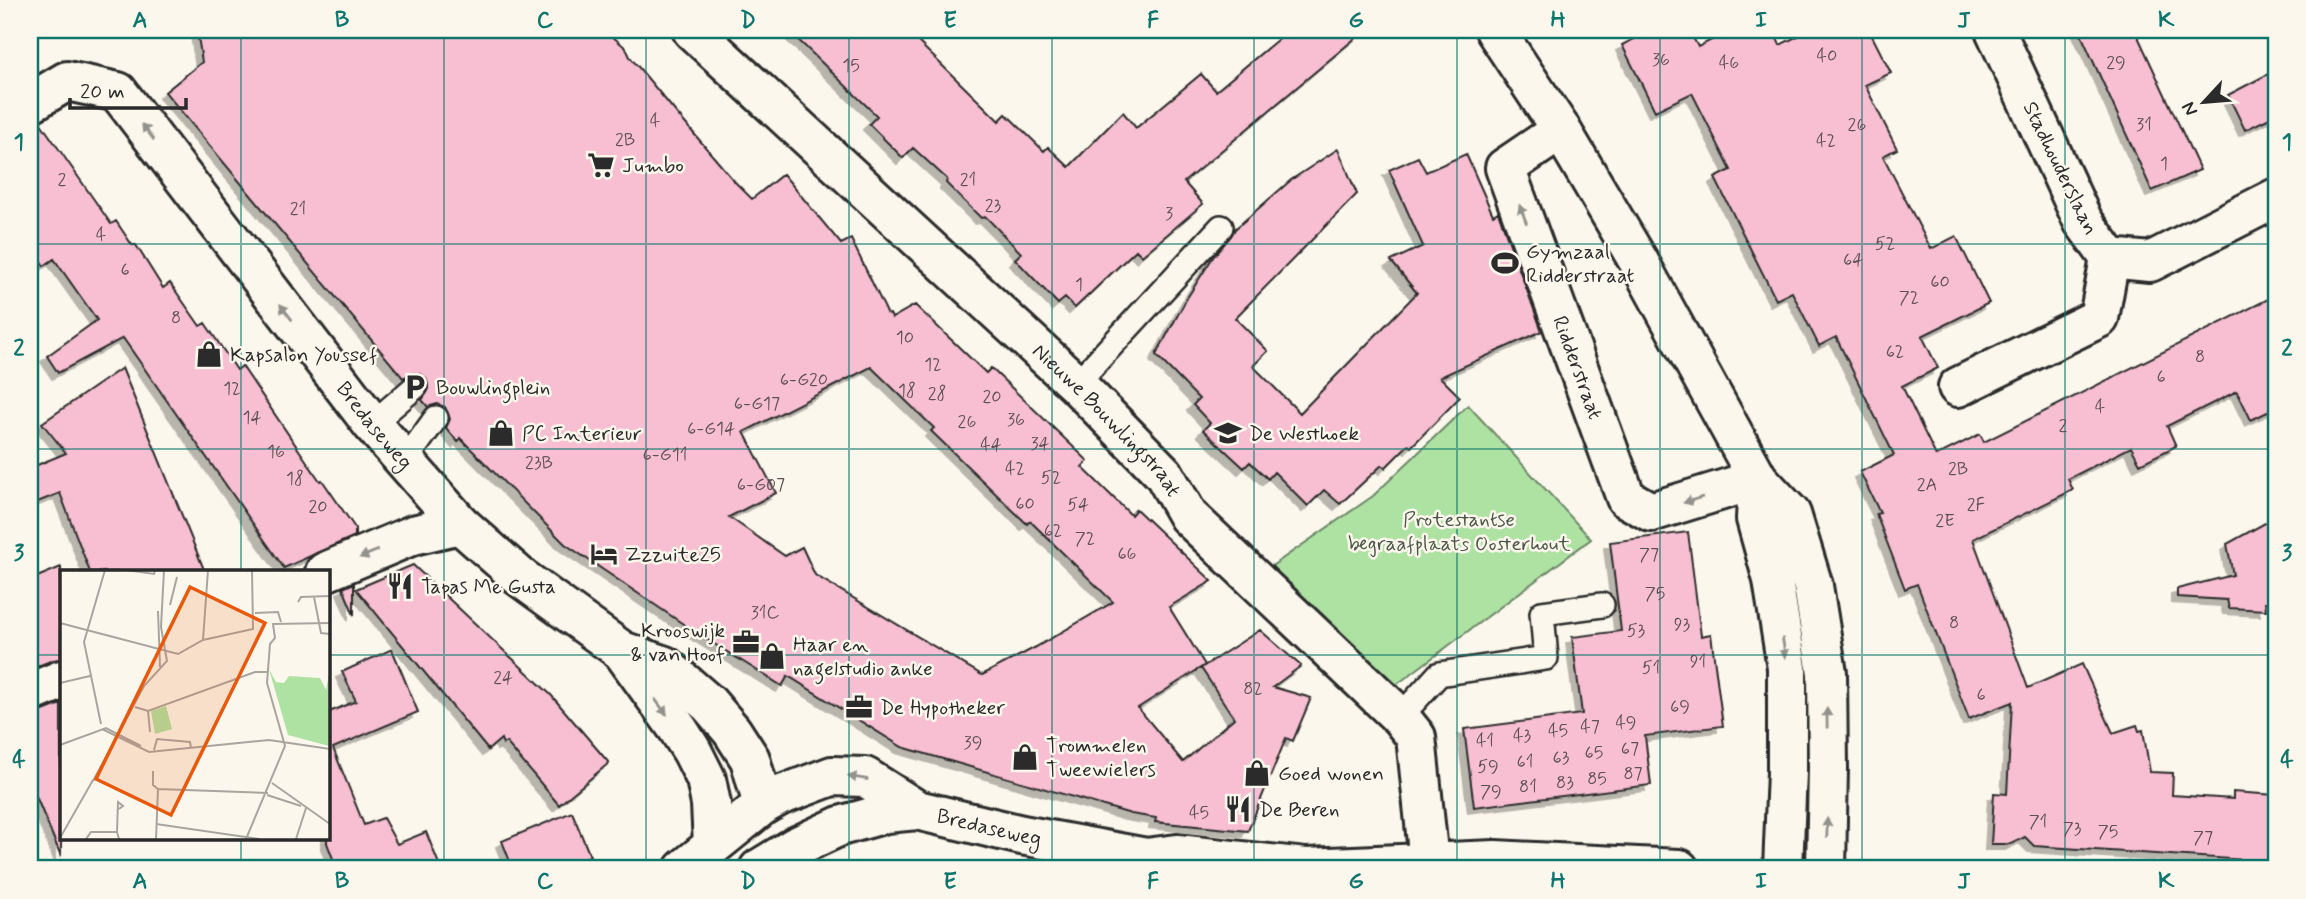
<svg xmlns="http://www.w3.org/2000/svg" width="2306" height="899" font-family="Mynerve,sans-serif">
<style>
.green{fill:#aee2a3;stroke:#6c8667;stroke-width:2}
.building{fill:#f8bfd2;stroke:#2b2b2b;stroke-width:2;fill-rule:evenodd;filter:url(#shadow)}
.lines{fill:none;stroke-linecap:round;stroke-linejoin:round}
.lane-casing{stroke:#2b2b2b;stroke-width:28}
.street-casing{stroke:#2b2b2b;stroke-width:44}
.secondary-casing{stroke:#2b2b2b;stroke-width:44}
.lane{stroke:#fbf7ec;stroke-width:23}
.street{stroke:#fbf7ec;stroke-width:38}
.secondary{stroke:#fbf7ec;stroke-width:38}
.oneway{fill:#93918c}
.grid{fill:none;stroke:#0f766e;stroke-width:2;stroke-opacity:0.55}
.labels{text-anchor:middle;stroke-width:5;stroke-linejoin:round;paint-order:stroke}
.number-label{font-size:18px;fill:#5e5055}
.poi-label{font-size:21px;fill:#2b2b2b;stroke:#fbf7ec;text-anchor:start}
.street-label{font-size:21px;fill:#2b2b2b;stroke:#fbf7ec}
.park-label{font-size:21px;fill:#4c5949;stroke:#fbf7ec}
.inset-road{fill:none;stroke:#a8a59f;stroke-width:2}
.view{fill:#e8590c;fill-opacity:0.15;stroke:#e8590c;stroke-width:3.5}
.inset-edge{fill:none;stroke:#2b2b2b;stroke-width:3.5}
.neatline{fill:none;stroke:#0f766e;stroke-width:2.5}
.grid-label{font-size:23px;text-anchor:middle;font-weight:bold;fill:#0f766e}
</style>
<defs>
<filter id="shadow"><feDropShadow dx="-6" dy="6" stdDeviation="0" flood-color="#0004"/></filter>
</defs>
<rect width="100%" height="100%" fill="#fbf7ec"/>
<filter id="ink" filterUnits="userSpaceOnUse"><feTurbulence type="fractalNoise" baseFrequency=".0143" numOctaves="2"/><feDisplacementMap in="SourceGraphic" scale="14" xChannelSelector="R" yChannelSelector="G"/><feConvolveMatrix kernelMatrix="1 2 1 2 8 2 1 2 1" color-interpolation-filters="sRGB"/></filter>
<g filter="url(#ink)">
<path class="green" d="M1468,405L1591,539L1388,691L1269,568L1373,496Z"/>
<path class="building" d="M197,30H605L626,48L630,57L673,109L735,182L752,199L783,174L841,244L851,239L888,315L890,314L892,318L915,305L986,373L991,368L1088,461L1082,467L1131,515L1136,509L1212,581L1169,607L1205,665L1138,708L1183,762L1234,718L1201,668L1260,630L1301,666L1273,687L1311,698L1293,741L1286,738L1248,831L1155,822L1156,818L1131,814L902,747L788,676L782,686L695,632L565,544L460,438L458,442L446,428L450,419L445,407L437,404L428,407L422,400L428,391L426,378L420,374L413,373L403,378L165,92L202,62ZM871,367L934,428L931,431L1027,524L1030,521L1113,602L1036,647L982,675L815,575L802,547L785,556L729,517L776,493L744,432Z
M788,30H906L999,121L1006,114L1044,151L1048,147L1069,167L1123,112L1136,128L1201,74L1216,91L1289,30H1365L1184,182L1203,204L1142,256L1136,250L1075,308L1065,298L1058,304L1015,259L1021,253L986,217L981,218L946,183L947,179L913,148L903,158L869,124L877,116Z
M1652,30H1689L1698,47L1731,30H1773L1780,45L1810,30H1869L1891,73L1865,85L1897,149L1883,156L1931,249L1956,236L1989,303L1922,336L1938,368L1902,386L1936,456L1980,434L1984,442L2276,295V408L2251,420L2237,391L2167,426L2176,446L2140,464L2131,447L2068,479L2073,490L1973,539L2028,688L2082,664L2113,733L2137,725L2139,731L2143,730L2150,772L2173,773L2172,795L2233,799V792L2276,795V862L2034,846L2025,837L2011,844H1991L1994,793L2007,794L2012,702L1969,719L1917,584L1905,589L1876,514L1880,513L1860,472L1894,455L1836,337L1819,346L1792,292L1776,300L1715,178L1731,170L1692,93L1655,111L1622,45Z
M2079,30H2135L2200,170L2152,191Z
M2276,70V115L2245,130L2228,95Z
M40,122L111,224L116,221L132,245H136L163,288L170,283L200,326L205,323L237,370L242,366L320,481L322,480L355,528V536L284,568L123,338L58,373L47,356L97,320L54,259L44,266L30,245V125Z
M1338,149L1357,194L1235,318L1268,351L1253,366L1300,413L1417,293L1391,261L1423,246L1389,170L1418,157L1426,172L1466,154L1493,215L1498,212L1542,331L1440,377L1460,397L1411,447L1408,445L1385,468L1382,465L1340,504L1324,490L1308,506L1274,472L1268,479L1250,462L1244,468L1203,430L1210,423L1193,405L1199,399L1156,355L1187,298L1213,257L1231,236L1235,229L1291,180Z
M122,368L205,572H90L60,493L30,505V468L66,453L42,423Z
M2276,517V603L2265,602L2266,610L2229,608L2227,600L2177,597V589L2233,575L2227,544Z
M1688,532L1701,636L1711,634L1723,726L1645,736L1651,785L1474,807L1464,729L1582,714L1572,637L1621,631L1610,542Z
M413,565L551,695L609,763L559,805L506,742L503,744L501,739L488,750L356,589Z
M61,567V659L53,660L30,669V580Z
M354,583V615L343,588Z
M392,649L418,712L333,748L364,825L383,818L397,844L426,832L441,869H337L327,843V713L356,701L342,672Z
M61,704V856L30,782V714L38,713Z
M572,812L590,856L557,869H513L502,841Z"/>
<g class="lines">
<defs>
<path id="lane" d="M1076,384L1221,227
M372,424L415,387
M405,461L436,418
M1400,717L1439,674L1546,658L1542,613L1602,605"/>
<g id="street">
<path id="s1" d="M692,30L1076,384L1164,474L1188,516L1400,717L1416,737L1429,862"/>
<path id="s2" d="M30,103L67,81L118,92L372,424L460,524L520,577L622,651L665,666L709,704L732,731L750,759L763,805"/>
<path id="s3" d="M1561,130L1505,168L1626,498L1651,512L1758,479"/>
<path d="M2110,258L2150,262L2276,198"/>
<path d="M1958,387L2099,318L2110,258L2083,221L1995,30"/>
<path d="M325,572L413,535L460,524"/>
<path d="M622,651L678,729L692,751L706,779L711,804L713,845"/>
<path d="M30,693L61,680"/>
</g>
<g id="secondary">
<path d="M1495,30L1561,130L1639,262L1758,479L1791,514L1813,586L1827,673L1828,768L1826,869"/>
<path d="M1758,479L1756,519L1773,580L1787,668V772L1783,869"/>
<path d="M1146,858L1177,854L1306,868L1495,860L1679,869"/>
<path d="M684,869L763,805L779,796L832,776L865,777L917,810"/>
<path id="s4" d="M759,869L795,847L840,826L886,813L917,810L1022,835L1146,858L1168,869"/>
</g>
</defs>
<use href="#lane" class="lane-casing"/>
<use href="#street" class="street-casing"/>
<use href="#secondary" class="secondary-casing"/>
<use href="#lane" class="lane"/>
<use href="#street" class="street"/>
<use href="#secondary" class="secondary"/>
</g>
<defs><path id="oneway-solid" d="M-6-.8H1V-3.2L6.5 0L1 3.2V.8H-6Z" transform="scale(1.75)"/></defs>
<g class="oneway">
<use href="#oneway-solid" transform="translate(148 132) rotate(-127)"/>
<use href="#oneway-solid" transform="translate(1523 214) rotate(-111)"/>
<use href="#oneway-solid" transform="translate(286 312) rotate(-127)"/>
<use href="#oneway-solid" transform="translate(1693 500) rotate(163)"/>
<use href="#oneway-solid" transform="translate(369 554) rotate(158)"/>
<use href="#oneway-solid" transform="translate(1784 648) rotate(81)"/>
<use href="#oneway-solid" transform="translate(661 707) rotate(53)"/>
<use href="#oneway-solid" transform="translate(1827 718) rotate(-91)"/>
<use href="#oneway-solid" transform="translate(858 778) rotate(-171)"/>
<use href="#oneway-solid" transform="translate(1827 828) rotate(-89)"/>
</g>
</g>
<path class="grid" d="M241,30V572M444,30V869M646,30V869M849,30V869M1052,30V869M1254,30V869M1457,30V869M1660,30V869M1862,30V869M2065,30V869M30,244H2276M30,449H2276M30,655H61M327,655H2276M241,838V869"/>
<defs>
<symbol id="supermarket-bare" viewBox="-9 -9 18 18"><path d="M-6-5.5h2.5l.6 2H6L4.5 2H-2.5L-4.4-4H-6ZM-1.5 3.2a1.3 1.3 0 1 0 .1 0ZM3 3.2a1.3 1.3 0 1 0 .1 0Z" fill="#2b2b2b" stroke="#fbf7ec" stroke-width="2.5" paint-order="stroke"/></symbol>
<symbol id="stadium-bare" viewBox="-9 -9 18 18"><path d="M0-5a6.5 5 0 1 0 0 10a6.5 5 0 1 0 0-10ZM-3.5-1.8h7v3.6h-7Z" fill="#2b2b2b" stroke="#fbf7ec" stroke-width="2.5" paint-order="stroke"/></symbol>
<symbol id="shop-bare" viewBox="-9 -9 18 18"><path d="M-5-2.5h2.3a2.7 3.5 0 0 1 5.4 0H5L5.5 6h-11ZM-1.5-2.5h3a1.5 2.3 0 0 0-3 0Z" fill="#2b2b2b" stroke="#fbf7ec" stroke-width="2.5" paint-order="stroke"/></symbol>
<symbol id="parking-bare" viewBox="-9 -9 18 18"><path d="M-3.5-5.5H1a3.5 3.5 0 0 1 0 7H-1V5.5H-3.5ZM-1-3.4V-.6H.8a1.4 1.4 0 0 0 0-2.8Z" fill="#2b2b2b" stroke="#fbf7ec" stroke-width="2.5" paint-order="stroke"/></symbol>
<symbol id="school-bare" viewBox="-9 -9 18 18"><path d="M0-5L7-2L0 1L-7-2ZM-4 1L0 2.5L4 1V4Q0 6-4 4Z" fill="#2b2b2b" stroke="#fbf7ec" stroke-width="2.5" paint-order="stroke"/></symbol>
<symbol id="hotel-bare" viewBox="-9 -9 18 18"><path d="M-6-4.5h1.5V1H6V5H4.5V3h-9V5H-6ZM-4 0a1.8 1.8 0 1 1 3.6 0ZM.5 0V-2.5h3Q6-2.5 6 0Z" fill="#2b2b2b" stroke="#fbf7ec" stroke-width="2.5" paint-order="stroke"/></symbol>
<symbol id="restaurant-bare" viewBox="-9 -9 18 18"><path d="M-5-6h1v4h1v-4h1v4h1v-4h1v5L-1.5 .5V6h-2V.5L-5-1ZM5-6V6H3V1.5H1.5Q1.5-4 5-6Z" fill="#2b2b2b" stroke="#fbf7ec" stroke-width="2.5" paint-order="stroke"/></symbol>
<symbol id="office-bare" viewBox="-9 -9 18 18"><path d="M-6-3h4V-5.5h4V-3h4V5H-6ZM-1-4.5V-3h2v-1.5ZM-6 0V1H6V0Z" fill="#2b2b2b" stroke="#fbf7ec" stroke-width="2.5" paint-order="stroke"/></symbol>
</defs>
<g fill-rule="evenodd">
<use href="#supermarket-bare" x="582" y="146" width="38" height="38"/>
<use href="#stadium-bare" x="1486" y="244" width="38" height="38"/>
<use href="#shop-bare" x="190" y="335" width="38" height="38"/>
<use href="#parking-bare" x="396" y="368" width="38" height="38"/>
<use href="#shop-bare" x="482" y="414" width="38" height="38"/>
<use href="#school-bare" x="1209" y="414" width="38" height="38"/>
<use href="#hotel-bare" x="585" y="535" width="38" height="38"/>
<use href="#restaurant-bare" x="381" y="567" width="38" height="38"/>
<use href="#office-bare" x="727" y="623" width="38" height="38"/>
<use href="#shop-bare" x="753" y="637" width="38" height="38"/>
<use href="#office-bare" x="840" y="688" width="38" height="38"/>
<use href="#shop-bare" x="1006" y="738" width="38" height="38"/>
<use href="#shop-bare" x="1238" y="754" width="38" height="38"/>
<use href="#restaurant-bare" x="1219" y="790" width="38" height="38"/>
</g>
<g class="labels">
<g class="number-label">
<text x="1827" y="61">40</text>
<text x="1661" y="65">36</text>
<text x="1729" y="68">46</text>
<text x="2116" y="68">29</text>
<text x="851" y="71">15</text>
<text x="655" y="126">4</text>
<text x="1857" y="130">26</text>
<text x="2144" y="130">31</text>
<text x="625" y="145">2B</text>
<text x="1826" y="146">42</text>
<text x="2164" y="169">1</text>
<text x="62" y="185">2</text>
<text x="968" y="185">21</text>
<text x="993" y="211">23</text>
<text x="298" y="214">21</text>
<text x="1169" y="219">3</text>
<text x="101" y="240">4</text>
<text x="1885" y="249">52</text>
<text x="1853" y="265">64</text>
<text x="125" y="275">6</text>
<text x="1940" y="287">60</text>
<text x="1079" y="290">1</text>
<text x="1909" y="303">72</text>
<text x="176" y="323">8</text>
<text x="905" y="343">10</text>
<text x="1895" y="357">62</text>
<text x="2200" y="362">8</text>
<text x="933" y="370">12</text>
<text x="2161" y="382">6</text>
<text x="804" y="385">6-G20</text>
<text x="232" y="394">12</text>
<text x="907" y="396">18</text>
<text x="937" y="399">28</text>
<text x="992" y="402">20</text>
<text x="757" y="409">6-G17</text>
<text x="2100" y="412">4</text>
<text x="252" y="423">14</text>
<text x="1016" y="425">36</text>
<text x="967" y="427">26</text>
<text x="2063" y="431">2</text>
<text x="711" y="434">6-G14</text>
<text x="1040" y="449">34</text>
<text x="991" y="450">44</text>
<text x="276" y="457">16</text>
<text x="665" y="460">6-G11</text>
<text x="539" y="468">23B</text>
<text x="1015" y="474">42</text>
<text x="1958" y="474">2B</text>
<text x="1051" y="483">52</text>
<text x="295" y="484">18</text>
<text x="761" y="490">6-G07</text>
<text x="1927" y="490">2A</text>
<text x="1025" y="509">60</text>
<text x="1078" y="510">54</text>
<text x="1976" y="510">2F</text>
<text x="318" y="512">20</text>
<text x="1945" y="526">2E</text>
<text x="1053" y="536">62</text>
<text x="1085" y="544">72</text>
<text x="1127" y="559">66</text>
<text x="1649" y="560">77</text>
<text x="1655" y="599">75</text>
<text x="765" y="618">31C</text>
<text x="1954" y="628">8</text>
<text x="1682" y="630">93</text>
<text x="1636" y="636">53</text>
<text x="1698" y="667">91</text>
<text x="1651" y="673">51</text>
<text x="503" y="683">24</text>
<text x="1253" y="694">82</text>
<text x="1981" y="700">6</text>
<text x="1680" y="712">69</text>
<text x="1626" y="728">49</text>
<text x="1590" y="732">47</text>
<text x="1558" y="736">45</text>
<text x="1522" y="741">43</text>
<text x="1485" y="746">41</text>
<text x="973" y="748">39</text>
<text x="1630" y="754">67</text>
<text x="1594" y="758">65</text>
<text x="1561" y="763">63</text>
<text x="1525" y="767">61</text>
<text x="1488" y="772">59</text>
<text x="1633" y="779">87</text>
<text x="1597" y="784">85</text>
<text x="1565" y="788">83</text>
<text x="1528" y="792">81</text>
<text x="1491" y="797">79</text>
<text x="1199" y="818">45</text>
<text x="2038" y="827">71</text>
<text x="2072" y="834">73</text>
<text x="2108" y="837">75</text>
<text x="2203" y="843">77</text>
</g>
<g class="poi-label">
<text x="622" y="172">Jumbo</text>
<text x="1526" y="258">Gymzaal<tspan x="1526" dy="24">Ridderstraat</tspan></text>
<text x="230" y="361">Kapsalon Youssef</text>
<text x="436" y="394">Bouwlingplein</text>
<text x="522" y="440">PC Interieur</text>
<text x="1249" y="440">De Westhoek</text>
<text x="625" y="561">Zzzuite25</text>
<text x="421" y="593">Tapas Me Gusta</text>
<text x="725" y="637" text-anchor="end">Krooswijk<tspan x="725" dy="24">&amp; van Hoof</tspan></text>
<text x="793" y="651">Haar en<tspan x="793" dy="24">nagelstudio anke</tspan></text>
<text x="880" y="714">De Hypotheker</text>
<text x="1046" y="752">Trommelen<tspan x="1046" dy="24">Tweewielers</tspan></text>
<text x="1278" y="780">Goed wonen</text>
<text x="1259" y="816">De Beren</text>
</g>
<g class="street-label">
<text transform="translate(2061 168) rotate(64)" y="7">Stadhouderslaan</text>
<text dy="7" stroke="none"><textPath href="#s3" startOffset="280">Ridderstraat</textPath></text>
<text dy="7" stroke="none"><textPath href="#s1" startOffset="570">Nieuwe Bouwlingstraat</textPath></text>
<text dy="7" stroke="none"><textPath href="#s2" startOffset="516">Bredaseweg</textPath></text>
<text dy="7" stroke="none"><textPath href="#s4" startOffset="245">Bredaseweg</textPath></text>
</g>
<g class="park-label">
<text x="1459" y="526">Protestantse<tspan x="1459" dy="24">begraafplaats Oosterhout</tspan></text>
</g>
</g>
<g transform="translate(60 570)">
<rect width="270" height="270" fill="#fbf7ec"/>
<path d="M209,99L216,112L224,113L229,106L260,108L266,120L269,104V176L228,165ZM106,136L112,159L95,164L91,141Z" fill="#aee2a3"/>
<path class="inset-road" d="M66,0L94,4L95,0M254,27L261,63L270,64M238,32L241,27L270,26M110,35L117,7M98,41L100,97M195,43L218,42L221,52M0,53L118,84L143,70L193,59L192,0M143,70L148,0M0,113L30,106M75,137L88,141L195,102H208M88,141L90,162M41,154L24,72L45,0M42,159L89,182L209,170L270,179M0,175L46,158L81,176M94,180L97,169L130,172L131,178M93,201V215L98,219L208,223M33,211L84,116L107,91L101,57L104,0M212,213L270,254M207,225L241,236M96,254L199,269M57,262L58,232L63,236L59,239M0,268L33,210M26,269L31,262H57L59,269M96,269L98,219M186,269L225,176L207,113L210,74L215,68L213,54L270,53M236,269L246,238"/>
<path class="view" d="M130,17L205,53L111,245L36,209Z"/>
<rect width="270" height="270" class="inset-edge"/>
</g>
<rect width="2306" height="899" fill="none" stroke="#fbf7ec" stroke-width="77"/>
<g transform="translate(2204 102) rotate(244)" stroke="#fbf7ec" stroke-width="5" paint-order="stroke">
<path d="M0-5L12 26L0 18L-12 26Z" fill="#2b2b2b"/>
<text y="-10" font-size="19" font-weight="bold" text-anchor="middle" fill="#2b2b2b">N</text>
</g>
<path d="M70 98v10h116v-10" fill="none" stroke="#2b2b2b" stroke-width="3.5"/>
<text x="80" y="98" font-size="21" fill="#2b2b2b" stroke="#fbf7ec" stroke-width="5" paint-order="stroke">20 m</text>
<rect x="38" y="38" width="2230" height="822" class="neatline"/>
<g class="grid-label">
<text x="140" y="27">A</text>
<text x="342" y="27">B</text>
<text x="545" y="27">C</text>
<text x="748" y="27">D</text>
<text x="950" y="27">E</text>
<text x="1153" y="27">F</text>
<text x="1356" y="27">G</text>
<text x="1558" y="27">H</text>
<text x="1761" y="27">I</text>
<text x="1964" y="27">J</text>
<text x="2166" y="27">K</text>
<text x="19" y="149">1</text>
<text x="2287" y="149">1</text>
<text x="19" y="355">2</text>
<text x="2287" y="355">2</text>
<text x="19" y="560">3</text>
<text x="2287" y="560">3</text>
<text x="19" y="766">4</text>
<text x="2287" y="766">4</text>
<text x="140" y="888">A</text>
<text x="342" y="888">B</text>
<text x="545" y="888">C</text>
<text x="748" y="888">D</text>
<text x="950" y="888">E</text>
<text x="1153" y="888">F</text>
<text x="1356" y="888">G</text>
<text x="1558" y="888">H</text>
<text x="1761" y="888">I</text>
<text x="1964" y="888">J</text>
<text x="2166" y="888">K</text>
</g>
</svg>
